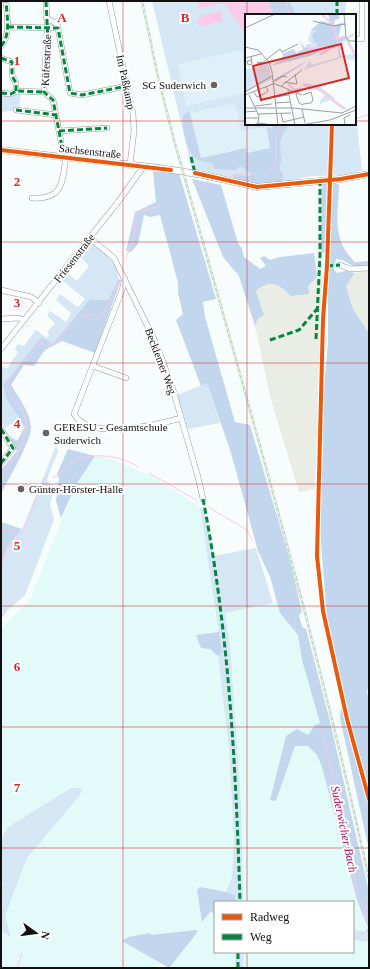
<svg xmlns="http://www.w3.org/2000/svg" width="370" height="969" font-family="Georgia,serif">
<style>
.industrial{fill:#eaece6}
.farmland{fill:#e2fbf9}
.green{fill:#d5e6f5}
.forest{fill:#c2d6ed}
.pitch{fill:#dff0f8}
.water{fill:#facae8}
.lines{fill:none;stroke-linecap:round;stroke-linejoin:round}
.stream{stroke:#facae8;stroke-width:1}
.minor-casing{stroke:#959797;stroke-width:6}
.tertiary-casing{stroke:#959797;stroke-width:7}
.minor{stroke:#feffff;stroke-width:5}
.tertiary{stroke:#feffff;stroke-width:6}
.rail-casing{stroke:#c5dac5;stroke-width:2.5}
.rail{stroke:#fff;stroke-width:1;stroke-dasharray:3;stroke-linecap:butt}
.quiet{stroke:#00873e;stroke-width:3;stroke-dasharray:6 3;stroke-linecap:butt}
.cycleway-casing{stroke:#fff;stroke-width:6}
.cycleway{stroke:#e8590c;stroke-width:4}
.grid{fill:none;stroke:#d62828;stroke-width:1;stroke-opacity:0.55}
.poi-dot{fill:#626463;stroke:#fff;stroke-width:1.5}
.labels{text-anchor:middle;stroke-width:4;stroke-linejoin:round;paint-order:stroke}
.street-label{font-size:11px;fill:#111;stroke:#fff}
.poi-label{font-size:11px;fill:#111;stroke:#fff;text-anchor:start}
.water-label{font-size:12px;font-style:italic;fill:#b10c67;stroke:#fff}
.inset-river{fill:none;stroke:#facae8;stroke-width:2}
.inset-road{fill:none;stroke:#9b9f9e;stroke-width:1}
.view{fill:#d62828;fill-opacity:0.15;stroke:#d62828;stroke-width:2}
.inset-edge{fill:none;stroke:#111;stroke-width:2}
.grid-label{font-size:13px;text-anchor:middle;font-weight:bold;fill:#d62828;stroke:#fff;stroke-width:4;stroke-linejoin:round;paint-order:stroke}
</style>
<rect width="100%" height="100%" fill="#f7fdfc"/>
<path class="industrial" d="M369,271V334L353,309L346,286L355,273Z
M317,277H323L315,489L299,492L271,400L255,326L258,319L264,315L256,291L263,285L273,284L280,285L290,296L308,286Z"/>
<path class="farmland" d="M95,456L105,457L152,476L200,507L219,632L196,635L218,656L229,748L234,840L232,877L226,891H213L200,887L202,922L211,911L215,915V952H235V968H168L196,934L195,930L151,935L150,933L128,937L123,941L160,963L154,968H1V629L30,600L76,485Z
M277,602L280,613L298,635L302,660L320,723L315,725L308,735L286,736L270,800L276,801L295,746H308L317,755L322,767L357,900L368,928L365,932L353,930V902H243L241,804L230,645L225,613Z
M353,940L369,942V968H243L244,952H353Z"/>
<path class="green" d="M152,1H346L345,15H246V124H355V107L362,170C348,177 329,175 313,176C302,177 291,181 280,183C251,189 220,176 192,169Z
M21,93L19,110L1,112V95Z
M91,243C102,248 120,266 118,279L109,299L103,300L90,299L53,343L41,337L3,385L7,400L25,427L19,425L18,426L10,424L6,428L1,423V366L7,369L18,352L15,349L18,344L24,346L36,330L47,338L49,334L47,332L55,323L47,316L50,311L66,322L71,313L56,300L60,294L78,307L85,299L62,280L67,273L77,281L89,266L79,255Z
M207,383L220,423L188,429L177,395Z
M56,446L58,451L47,479L53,491L50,504L54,520L25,595L9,609L1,619V564L8,546L22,529Z
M200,507L205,511L214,556L256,548L273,603L225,613L230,645L241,804L243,902H236L235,895L226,891L232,877L234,840L229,748L218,656L222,653Z
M71,788H82L80,795L27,858L5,916L11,937L1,931V890L3,884L1,878V840L8,827Z
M353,930L369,932V942L353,940Z
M235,952H244L243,968H235Z"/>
<path class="forest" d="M269,1H289L296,15H273Z
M189,112L201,158L246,148L247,153L270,148L267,128H272L276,124H290C280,134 279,143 281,156C283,165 275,164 283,174L282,183L264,184L233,180L234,175L250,176L251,173L240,166L236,170L215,169L212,163C206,162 196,161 192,155C187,147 179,121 185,113Z
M153,171L179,173L216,299L203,302L205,317L235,422L250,425L290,560L302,612L299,615L302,627L306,629L329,717L369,892V932H365L368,928L357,900L322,767L317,755L308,746H295L276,801L270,800L286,736L297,729L308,735L315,725L320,723L302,660L298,635L280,613L270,577L258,551L231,453L207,383L201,386L176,320L183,314L178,293V283L160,215L150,217L144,215L138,244L131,252L126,251L135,212L156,202Z
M192,179L221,185L238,243L242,249L244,257L260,269L266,266L260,258L264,256L270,260L280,257L314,253L317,277L308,286L309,294L290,296C280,284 270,279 256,291L264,315L258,319L255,326L239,276L223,257Z
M336,183L339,185C338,214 331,239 355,262L369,261V266L355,267L342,260L336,259L334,269L337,273L345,271L355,273L346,286L353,309L369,333V683L367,691L369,703V850L340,718L343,689L327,617L320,530L324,388L328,342V255L321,252L322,188L323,184Z
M118,279L121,280L95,353L62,341L45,350L34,366L24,365L11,385C19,398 30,412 31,428C31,441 8,480 1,494V470L17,451L9,436L17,441L25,427L7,400L3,385L41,337L53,343L90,299L103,300L109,299Z
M68,449L95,456L76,485L61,518L56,501L59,479L57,474Z
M1,522L22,529L8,546L1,564Z
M219,632L222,653L218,656L210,649L201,648L196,635Z
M200,887C212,890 224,890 235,895L236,902H215V915L211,911L202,922L197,890Z
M195,930L198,931L196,934L169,968L122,941L128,937L150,933L151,935Z"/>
<path class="pitch" d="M241,50L246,76V93L186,106L178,64Z
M235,103L241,131L266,127L270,148L247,153L246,148L201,158L191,113Z"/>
<path class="water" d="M197,1H269L273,15H246V38L236,18L234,19L225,3L198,8Z
M222,11V21L199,27L198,20L202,15Z"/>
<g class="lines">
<path class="stream" d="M285,1L291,15
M355,119L369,114
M227,174L237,175L243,174C248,178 249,174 255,174C286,174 272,156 277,136C278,131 284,129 286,124
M198,186L209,181
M126,258L134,237L135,215L138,212L161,206
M149,473L198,501
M1,477L17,455L27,426L23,410L7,390C6,373 32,358 38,345L41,343L47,347L59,341L66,329L80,316L90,314L100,317L102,316L113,296L118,282
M53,477L59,476C72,448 117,453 139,467
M208,507L247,530L252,540
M1,530H13L17,539
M1,567L9,546L17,540L23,531L44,480L48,477
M322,729C334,782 346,836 357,890C360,903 367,914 369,928
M17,968L22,953"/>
<defs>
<path id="minor" d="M46,1L48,41L46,48L44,92L53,100L64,157
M109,1L133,114L134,131L130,164
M46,18L58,24V28
M8,27L58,28L70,93L82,95L127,86
M357,39H362V1
M1,46C11,35 7,17 6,1
M1,58L12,62V76L16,83V91
M1,93L11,94L16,91L44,92
M16,110L56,115
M59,131L107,128
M32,198C63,200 62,183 66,157
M90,238L114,258L155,341L172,386L198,477L203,499
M340,265L350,269L369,268
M125,279L122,290L74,414C89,441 157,425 181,418
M1,290L31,297L39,303
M1,319L19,318L24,320
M1,349L118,202L144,166
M93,366L126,378
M1,429L13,448L1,463"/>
<path id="tertiary" d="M1,150L160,168L203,175L257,187L341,179L369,174"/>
</defs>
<use href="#minor" class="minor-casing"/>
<use href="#tertiary" class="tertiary-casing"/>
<use href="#minor" class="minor"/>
<use href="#tertiary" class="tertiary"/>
<defs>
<path id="rail" d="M142,1L158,77L174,140C243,385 315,630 369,879"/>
</defs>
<use href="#rail" class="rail-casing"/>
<use href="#rail" class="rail"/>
<path class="quiet" d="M46,1L48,41L46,48L44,92L53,100L64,157
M337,15V1
M8,27L58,28L70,93L82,95L127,86
M1,46C11,35 7,17 6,1
M1,58L12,62V76L16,83V91
M1,93L11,94L16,91L44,92
M16,110L56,115
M59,131L107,128
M191,157L195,173
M327,266L340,265
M316,339L320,255V181
M270,340L299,330L317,309
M1,429L13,448L1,463
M203,499C229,632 236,767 240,902
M238,968V952"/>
<defs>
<path id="cycleway" d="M332,124L327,266L323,319L317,556L323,611L347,719L369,799
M1,150L171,170
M195,173L257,187L341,179L369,174"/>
</defs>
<use href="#cycleway" class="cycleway-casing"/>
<use href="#cycleway" class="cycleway"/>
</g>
<path class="grid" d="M123,1V968M247,1V15M1,121H246M355,121H369M247,124V902M1,242H369M1,363H369M1,484H369M1,606H369M1,727H369M1,848H369M247,952V968"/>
<g class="poi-dot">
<circle cx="214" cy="85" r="4"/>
<circle cx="46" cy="433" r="4"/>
<circle cx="21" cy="489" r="4"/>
</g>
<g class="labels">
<g class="street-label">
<text transform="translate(46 60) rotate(-87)" y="4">Küferstraße</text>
<text transform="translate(126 82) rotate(78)" y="4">Im Paßkamp</text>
<text transform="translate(90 151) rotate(6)" y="4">Sachsenstraße</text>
<text transform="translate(74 258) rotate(-52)" y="4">Friesenstraße</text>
<text transform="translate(161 361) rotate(69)" y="4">Becklemer Weg</text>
</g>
<g class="poi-label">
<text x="206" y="89" text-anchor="end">SG Suderwich</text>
<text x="54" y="431">GERESU - Gesamtschule<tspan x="54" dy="13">Suderwich</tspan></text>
<text x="29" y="493">Günter-Hörster-Halle</text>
</g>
<g class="water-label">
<text transform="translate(344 829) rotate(78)" y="4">Suderwicher Bach</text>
</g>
</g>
<g transform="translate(245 14)">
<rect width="111" height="111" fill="#f7fdfc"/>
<path d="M66,16L72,17L67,22L68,28L72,29V34H60L61,30H67L63,26ZM111,17L107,23L111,22L103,25L111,39V47L101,45L102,42L58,56L65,47L67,51L94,43L92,30ZM101,27L109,40L96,42L94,31ZM23,49L27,65L0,78V56ZM62,69L74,72L90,84L89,87L102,94L97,95L85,86L75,90V86L80,81L71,74L55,71Z" fill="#d5e6f5" fill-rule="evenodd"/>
<path d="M83,0H95L94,5L90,6L89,11L100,8L96,12L93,24L100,22L102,25L65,42L25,52L37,46L38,39L49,35L51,39L58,35L55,27L60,34H72V29L68,28L67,20L72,17L66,16L76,7L85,9ZM92,30L77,41L83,43L74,40L67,44L32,67L36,69L28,66Z" fill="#c2d6ed"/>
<path class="inset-river" d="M77,1L88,10M88,12L92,25L101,22M103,28L111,43M63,32L65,34H79M75,40L92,31M12,58L17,56L25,57M43,70L50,76L56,74M58,71L75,76L100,95"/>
<path class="inset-road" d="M99,0L101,23L104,27H111M68,7L89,12L101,10M0,14L30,0M0,33L13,36L24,48L27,58L31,93M6,42L7,49V50L3,51L2,47L7,46M0,44L16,40M17,48L12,49H17L35,35L37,38L53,30M28,68L37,62L42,63M39,68L52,70L50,60M28,69L57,81M36,72L57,56M43,76L50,111M0,78L27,62M9,78L12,83L17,81L23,77L21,72M0,81L28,70M4,81L14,102L13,109L9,111M58,81L66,78L68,86L66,89L58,90M30,83L43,81M30,89L45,88M58,91L54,89L51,80L57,75L59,76M10,92L27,90M0,94H48L97,99L111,92M31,94L33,111M57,95L60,109M0,98L12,97M36,99L38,108L59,103M13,100L46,99M0,104H14M13,109L28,111M57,111L85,106L111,96M100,111L99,104L105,101"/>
<path class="view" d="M96,30L104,64L16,86L8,52Z"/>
<rect width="111" height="111" class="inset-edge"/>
</g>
<g class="grid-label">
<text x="62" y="22">A</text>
<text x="185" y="22">B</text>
<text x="17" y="65">1</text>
<text x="17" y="186">2</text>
<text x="17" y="307">3</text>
<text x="17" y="428">4</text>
<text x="17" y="550">5</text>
<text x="17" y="671">6</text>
<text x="17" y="792">7</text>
</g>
<rect width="370" height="969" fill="none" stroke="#111111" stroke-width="4"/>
<rect x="214" y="901" width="140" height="52" fill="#ffffff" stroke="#a0a0a0"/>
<rect x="222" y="914" width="20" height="6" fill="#e8590c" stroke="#a0a0a0"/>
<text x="250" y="921" font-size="12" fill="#111111">Radweg</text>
<rect x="222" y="934" width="20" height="6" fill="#00873e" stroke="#a0a0a0"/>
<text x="250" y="941" font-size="12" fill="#111111">Weg</text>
<g transform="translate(36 933) rotate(104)" stroke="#ffffff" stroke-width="3" paint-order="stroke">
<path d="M0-3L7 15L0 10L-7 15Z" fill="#111111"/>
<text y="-6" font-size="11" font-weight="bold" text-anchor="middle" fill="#111111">N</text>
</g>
</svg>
